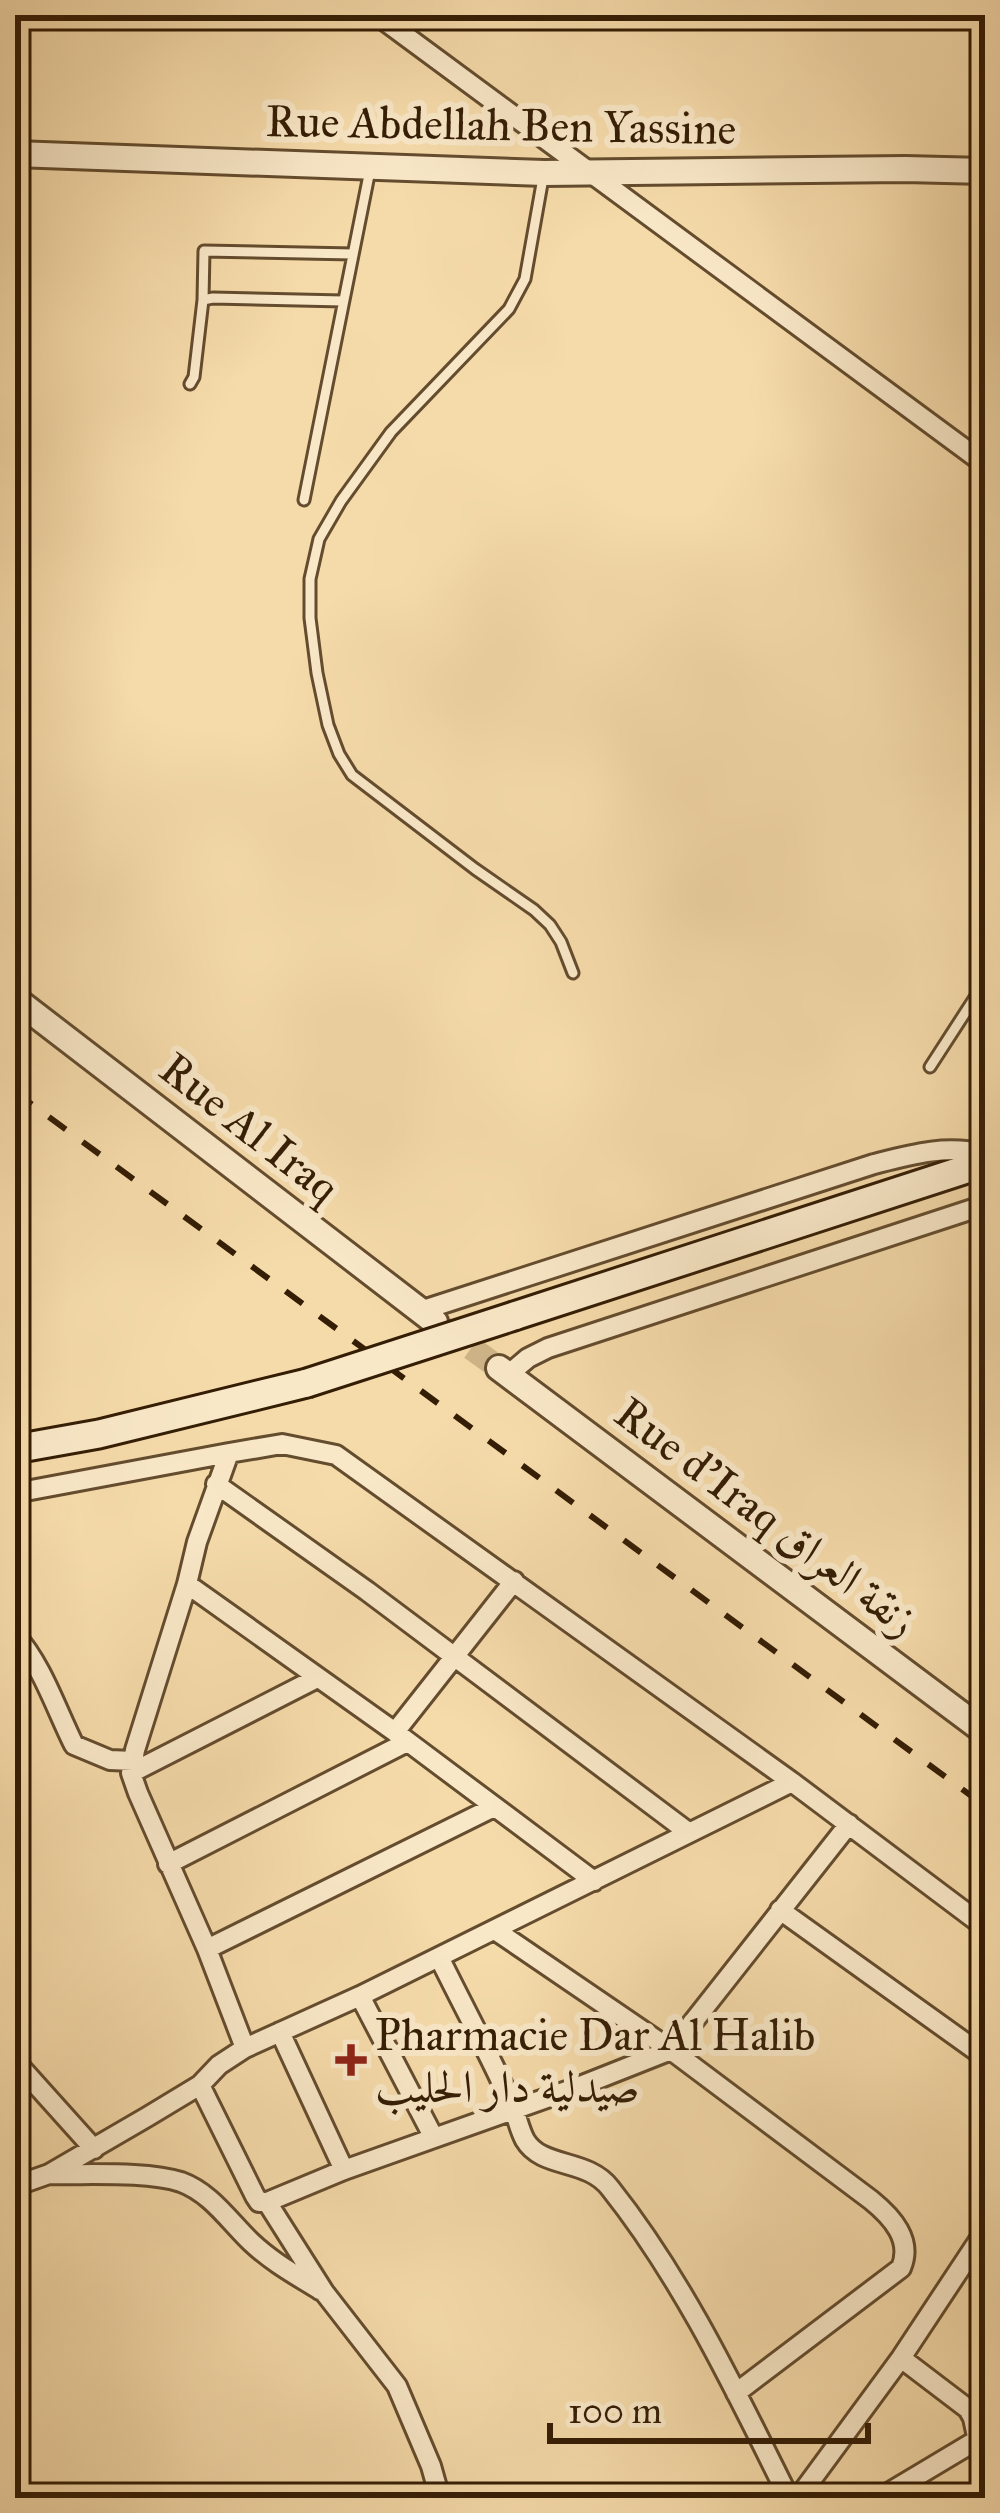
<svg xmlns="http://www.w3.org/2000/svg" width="1000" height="2513" font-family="'IM FELL Great Primer',Amiri,serif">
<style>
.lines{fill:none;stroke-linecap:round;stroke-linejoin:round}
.tertiary-tunnel{stroke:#cfb589;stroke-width:24;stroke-dasharray:24 12;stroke-linecap:butt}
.service-casing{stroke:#644c2e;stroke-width:15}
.minor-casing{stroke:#644c2e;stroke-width:24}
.tertiary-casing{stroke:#644c2e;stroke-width:30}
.secondary-casing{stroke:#341d05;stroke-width:33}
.service{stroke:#f9e8c8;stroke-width:9}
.minor{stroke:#f9e8c8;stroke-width:18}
.tertiary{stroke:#f9e8c8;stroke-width:24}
.secondary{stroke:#f9e8c8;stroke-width:27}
.rail{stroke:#341d05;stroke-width:6;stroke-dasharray:21 21;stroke-linecap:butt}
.secondary-bridge-casing{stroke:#341d05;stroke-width:33;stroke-linecap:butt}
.secondary-bridge{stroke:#f9e8c8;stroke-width:27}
.poi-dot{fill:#8f2418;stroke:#f9e8c8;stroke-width:4.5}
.labels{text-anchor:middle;stroke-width:12;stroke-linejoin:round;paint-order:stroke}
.street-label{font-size:45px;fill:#341d05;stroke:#f9e8c8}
.poi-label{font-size:45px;fill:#341d05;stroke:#f9e8c8;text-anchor:start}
</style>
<rect width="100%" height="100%" fill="#f6dbaa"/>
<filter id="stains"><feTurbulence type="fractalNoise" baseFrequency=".00167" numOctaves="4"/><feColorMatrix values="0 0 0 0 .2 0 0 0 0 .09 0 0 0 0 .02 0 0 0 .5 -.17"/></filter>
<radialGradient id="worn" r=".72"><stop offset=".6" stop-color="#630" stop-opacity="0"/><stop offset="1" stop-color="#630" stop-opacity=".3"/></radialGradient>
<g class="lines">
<path class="tertiary-tunnel" d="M442,1327L499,1368"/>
<defs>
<path id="service" d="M543,178L525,279L509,309L391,432L341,501L319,539L310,579V618L317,673L328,725L339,754L352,775L475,869L534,910L550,925L561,942L573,973
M203,300L213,298L343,301
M190,384L194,377L203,300L204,251L353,254
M304,500L370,170
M930,1067L985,982"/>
<path id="minor" d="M377,15L985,464
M420,1311L874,1164C913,1154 945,1145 985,1154
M509,1374L528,1358L548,1348L985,1205
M216,1484L367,1591L688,1832
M15,1493L229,1453
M187,1584L395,1732L594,1881
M15,1635C42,1665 56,1709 74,1745L110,1760L133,1761
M395,1732L514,1581
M131,1773L317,1678
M168,1864L407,1742
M780,1910L985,2057
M495,1930L671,2050L871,2200C892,2217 913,2240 901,2268L736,2393
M207,1949L494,1807
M439,1957C463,2006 490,2055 512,2105C517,2116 519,2129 525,2140C542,2169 587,2158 610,2188C684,2281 736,2392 789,2498
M360,1996L434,2138
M280,2032L344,2170
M245,2048L207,1949L138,1793L131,1773L135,1750L187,1584L197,1542L229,1453L282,1444L336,1455L792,1782
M15,2061L94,2149
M200,2085L255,2196L259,2202H267L344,2170L575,2088L671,2050L849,1824
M50,2174C88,2175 146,2171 181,2182C211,2193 229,2221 251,2242C272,2262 296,2275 320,2290
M15,2186L49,2174L147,2117L200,2085L219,2065L245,2048L360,1996L792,1782L985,1927
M267,2202L324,2292L397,2386L431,2466L440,2498
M901,2358L968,2409L973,2418L985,2474
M798,2498L901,2358L985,2231
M880,2498L977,2440"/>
<path id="tertiary" d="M15,154L544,173L905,169L985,171
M15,999L435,1322
M499,1368L985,1732"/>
<path id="secondary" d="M514,1316L985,1163
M15,1449L99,1434L307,1383"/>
</defs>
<use href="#service" class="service-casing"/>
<use href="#minor" class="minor-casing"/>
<use href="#tertiary" class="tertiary-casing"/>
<use href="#secondary" class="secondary-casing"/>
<use href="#service" class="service"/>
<use href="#minor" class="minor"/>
<use href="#tertiary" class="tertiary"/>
<use href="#secondary" class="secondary"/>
<path class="rail" d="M15,1092L985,1806"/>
<defs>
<path id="secondary-bridge" d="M307,1383L514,1316"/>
</defs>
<use href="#secondary-bridge" class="secondary-bridge-casing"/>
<use href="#secondary-bridge" class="secondary-bridge"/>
</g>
<path class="poi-dot" d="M345 2042h12v12h12v12h-12v12h-12v-12h-12v-12h12z"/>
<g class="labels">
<g class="street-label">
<text transform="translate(501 124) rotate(1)" y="16">Rue Abdellah Ben Yassine</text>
<text transform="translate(250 1127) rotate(38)" y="16">Rue Al Iraq</text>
<text transform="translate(767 1516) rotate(37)" y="16">Rue d'Iraq زنقة العراق</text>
</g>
<g class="poi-label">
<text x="375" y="2050">Pharmacie Dar Al Halib<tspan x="375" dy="52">صيدلية دار الحليب</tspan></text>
</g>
</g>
<rect width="1000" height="2513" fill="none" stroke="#f6dbaa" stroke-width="60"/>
<rect x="18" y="18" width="964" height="2477" fill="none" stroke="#341d05" stroke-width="6"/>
<rect x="30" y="30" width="940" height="2453" fill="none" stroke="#341d05" stroke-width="3"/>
<path d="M550 2423v18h318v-18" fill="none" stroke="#341d05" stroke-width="6"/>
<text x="568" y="2423" font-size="36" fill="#341d05" stroke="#f9e8c8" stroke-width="9" paint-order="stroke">100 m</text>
<rect width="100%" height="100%" filter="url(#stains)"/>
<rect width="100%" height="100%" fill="url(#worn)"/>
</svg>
